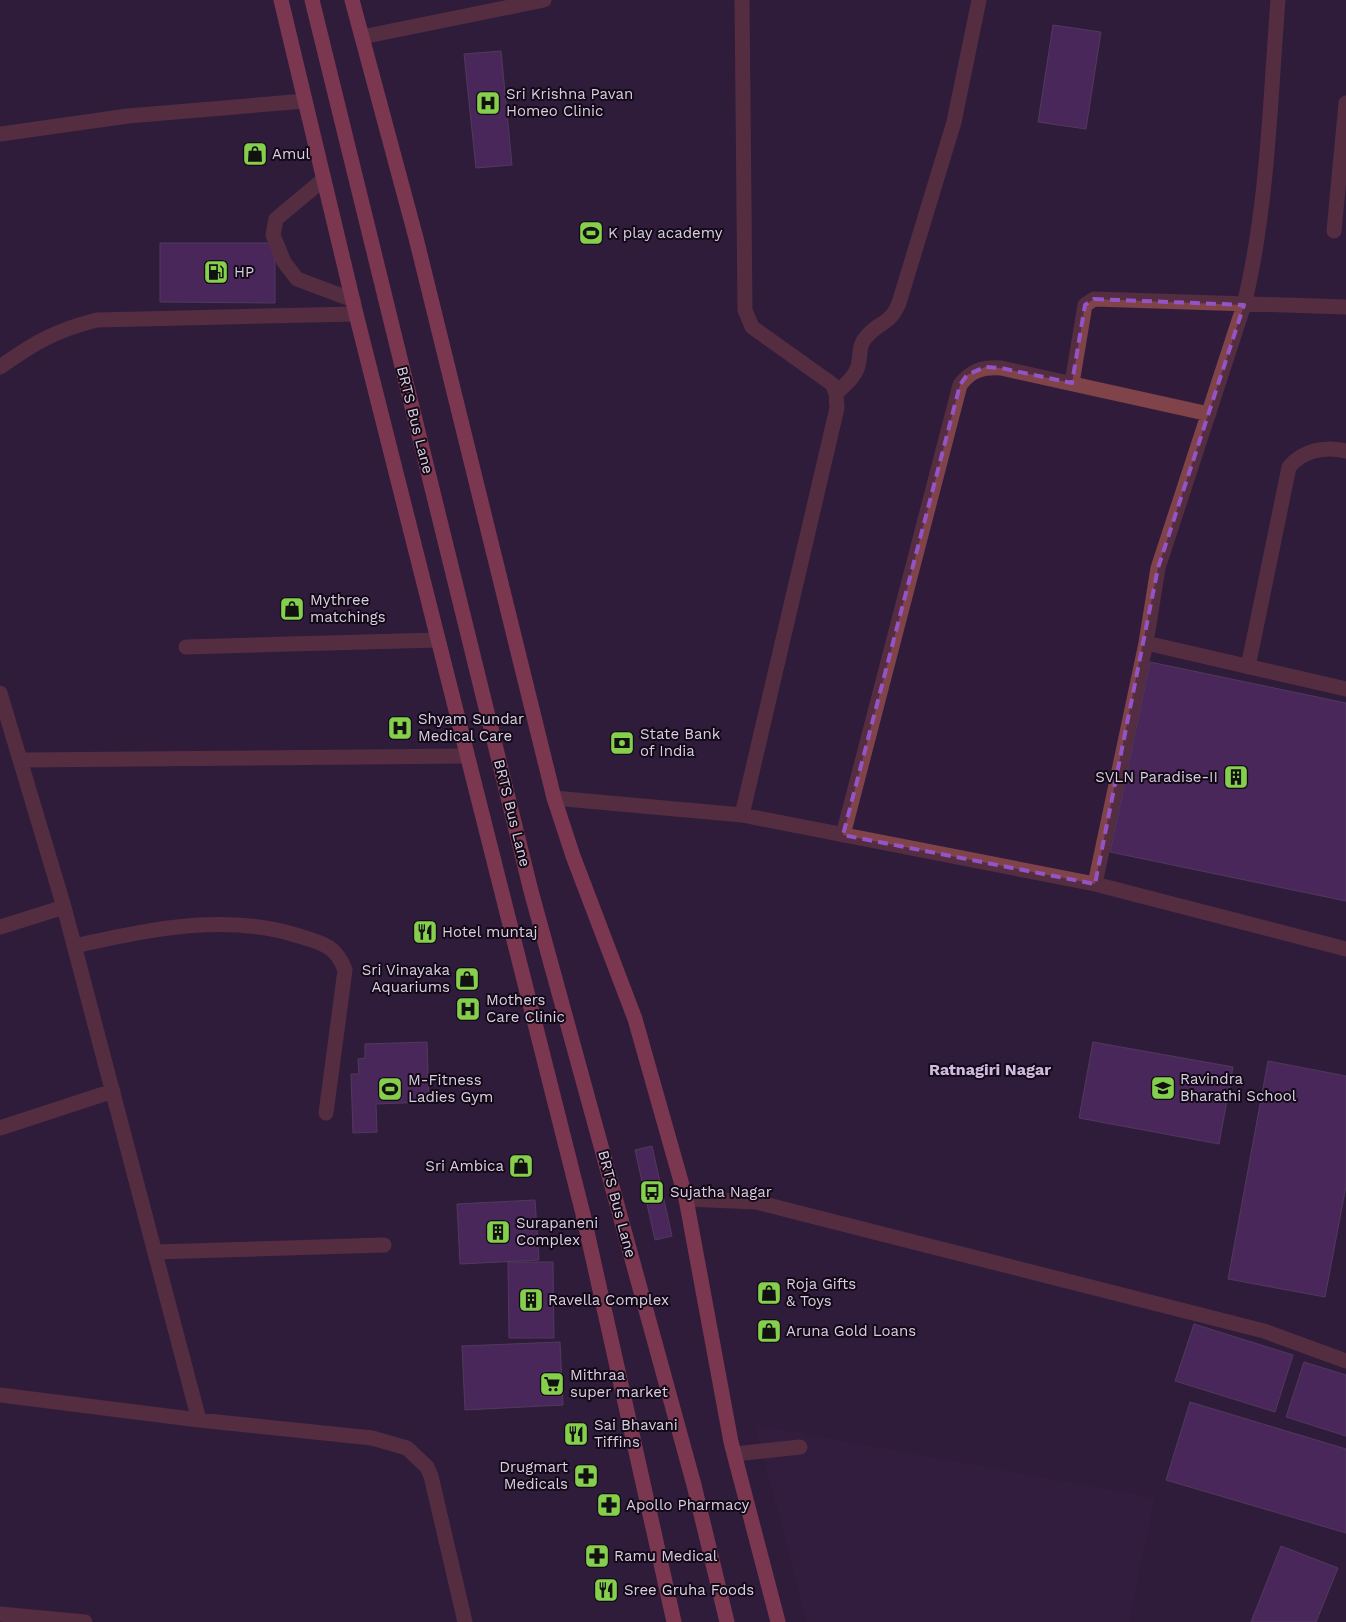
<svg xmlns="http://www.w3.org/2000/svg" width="1346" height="1622" font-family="'Work Sans',sans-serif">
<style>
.built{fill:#381f44}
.building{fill:#6a3781;stroke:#775f83}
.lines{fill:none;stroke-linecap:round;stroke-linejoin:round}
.minor{stroke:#804349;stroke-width:15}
.major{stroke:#d8596c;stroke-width:15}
.marked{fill:none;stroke:#9354c8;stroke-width:4;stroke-dasharray:10 6;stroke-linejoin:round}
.labels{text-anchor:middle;stroke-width:4;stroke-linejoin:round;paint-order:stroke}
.poi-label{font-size:15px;fill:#dbcee2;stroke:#130a18;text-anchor:start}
.street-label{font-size:15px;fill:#dbcee2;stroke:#130a18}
.neighbourhood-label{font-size:16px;font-weight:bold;fill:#d1b8df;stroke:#130a18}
</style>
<rect width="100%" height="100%" fill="#301c3a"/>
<path class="built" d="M755,1425L1155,1498L1129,1622H807Z"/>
<path class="building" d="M1053,25L1101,32L1086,129L1038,122Z
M501,51L512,165L476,168L464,54Z
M160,243H275V303L160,302Z
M1150,662L1346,703V901L1110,852Z
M427,1042L429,1102L376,1104L377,1132L353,1133L351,1074H359L358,1059L365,1058V1044Z
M1093,1042L1233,1067L1219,1144L1079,1118Z
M1268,1061L1346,1076V1186L1325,1297L1228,1279Z
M652,1146L672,1236L655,1240L635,1150Z
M535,1200L539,1260L460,1264L457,1204Z
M508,1262H553L554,1338H509Z
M1194,1324L1293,1355L1275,1412L1175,1381Z
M560,1342L563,1405L465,1410L462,1346Z
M1304,1362L1346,1375V1436L1286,1417Z
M1190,1402L1346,1449V1533L1166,1480Z
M1281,1546L1338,1568L1316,1622H1251Z"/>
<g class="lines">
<path class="minor" d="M362,37L544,0
M0,134L128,116L305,101
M324,179L276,219L273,235L284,262L297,279L353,300
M1334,231L1346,103
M0,367C34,343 56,330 97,320L356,314
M1072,383L1085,305L1094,299L1346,307
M836,393C845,385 855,377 858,366C861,355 858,345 867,336C880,321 890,325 899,303L954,122L979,0
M1146,643L1158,568L1244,305C1268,206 1270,101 1278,0
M186,647L438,640
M1248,667L1289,467C1303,450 1325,446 1346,451
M0,693L64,907L199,1420
M20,760L467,756
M554,798L742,815L1095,884L1346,949
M742,815L837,408L836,393L832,384L752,327L745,310L742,0
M843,835L960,385C971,370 983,367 1001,368L1209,414
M1095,884L1146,643L1346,689
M0,927L64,907
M74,946C149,930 224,912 299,936C323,943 336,946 345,970L326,1113
M0,1128L113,1091
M686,1199L756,1202L1264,1331L1346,1361
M155,1252L384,1245
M0,1395L199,1420L372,1438L407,1448L427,1467L431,1476L465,1622
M735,1454L800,1447
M0,1614L85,1622"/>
<path class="major" d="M281,0L356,314L583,1214L674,1622
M312,0L531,891L694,1485L727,1622
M352,0L416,238L554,798L573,856L635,1019L686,1199L731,1442L778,1622"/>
</g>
<path d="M0 0H1346V1622H0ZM1094,299L1244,305L1158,568L1095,884L843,835L960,385L967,375L985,367L1001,368L1072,383L1085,305Z" fill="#301c3a" fill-opacity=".55" fill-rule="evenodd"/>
<path class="marked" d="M1094,299L1244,305L1158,568L1095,884L843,835L960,385L967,375L985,367L1001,368L1072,383L1085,305Z"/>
<defs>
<symbol id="hospital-square" viewBox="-11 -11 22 22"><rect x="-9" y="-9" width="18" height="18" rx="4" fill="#85cf4c" stroke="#130a18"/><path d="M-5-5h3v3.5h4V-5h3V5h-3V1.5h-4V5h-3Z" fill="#111"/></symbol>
<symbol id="shop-square" viewBox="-11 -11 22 22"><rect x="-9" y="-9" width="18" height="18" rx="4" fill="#85cf4c" stroke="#130a18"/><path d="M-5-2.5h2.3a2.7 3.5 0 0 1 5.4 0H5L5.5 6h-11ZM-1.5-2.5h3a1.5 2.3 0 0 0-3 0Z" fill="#111"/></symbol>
<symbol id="stadium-square" viewBox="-11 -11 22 22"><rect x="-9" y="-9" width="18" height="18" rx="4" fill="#85cf4c" stroke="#130a18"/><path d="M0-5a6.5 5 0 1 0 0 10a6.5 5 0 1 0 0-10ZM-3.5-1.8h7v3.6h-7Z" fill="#111"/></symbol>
<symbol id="fuel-square" viewBox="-11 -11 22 22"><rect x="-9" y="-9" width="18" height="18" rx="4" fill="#85cf4c" stroke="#130a18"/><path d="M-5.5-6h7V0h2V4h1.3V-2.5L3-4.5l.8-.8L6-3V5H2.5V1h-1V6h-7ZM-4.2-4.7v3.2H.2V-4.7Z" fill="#111"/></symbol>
<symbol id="bank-square" viewBox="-11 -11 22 22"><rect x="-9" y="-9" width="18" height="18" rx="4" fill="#85cf4c" stroke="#130a18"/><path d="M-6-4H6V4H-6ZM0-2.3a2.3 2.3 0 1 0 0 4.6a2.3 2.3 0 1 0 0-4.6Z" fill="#111"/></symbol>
<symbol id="building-square" viewBox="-11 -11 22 22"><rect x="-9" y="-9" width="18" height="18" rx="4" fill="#85cf4c" stroke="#130a18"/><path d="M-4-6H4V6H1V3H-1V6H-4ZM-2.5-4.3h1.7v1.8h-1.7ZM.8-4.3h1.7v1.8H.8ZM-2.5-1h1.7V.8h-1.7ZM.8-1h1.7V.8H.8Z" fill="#111"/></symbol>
<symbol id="restaurant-square" viewBox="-11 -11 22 22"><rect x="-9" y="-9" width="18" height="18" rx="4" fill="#85cf4c" stroke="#130a18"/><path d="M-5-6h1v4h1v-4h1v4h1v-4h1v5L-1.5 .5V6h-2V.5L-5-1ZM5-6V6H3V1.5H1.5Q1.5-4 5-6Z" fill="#111"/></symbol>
<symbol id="school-square" viewBox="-11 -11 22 22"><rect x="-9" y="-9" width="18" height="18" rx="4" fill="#85cf4c" stroke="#130a18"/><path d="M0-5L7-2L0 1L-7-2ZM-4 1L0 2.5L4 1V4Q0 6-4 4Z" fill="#111"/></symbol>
<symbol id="bus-square" viewBox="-11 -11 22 22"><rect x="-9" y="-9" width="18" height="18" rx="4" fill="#85cf4c" stroke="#130a18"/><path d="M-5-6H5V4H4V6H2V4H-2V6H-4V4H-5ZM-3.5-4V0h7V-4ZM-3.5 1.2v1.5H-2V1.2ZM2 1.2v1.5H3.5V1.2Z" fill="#111"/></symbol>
<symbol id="supermarket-square" viewBox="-11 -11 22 22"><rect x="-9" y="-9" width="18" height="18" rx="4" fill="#85cf4c" stroke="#130a18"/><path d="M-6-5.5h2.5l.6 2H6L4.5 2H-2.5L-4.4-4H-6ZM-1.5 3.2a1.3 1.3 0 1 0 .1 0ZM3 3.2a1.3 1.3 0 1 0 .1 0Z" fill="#111"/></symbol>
<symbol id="pharmacy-square" viewBox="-11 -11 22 22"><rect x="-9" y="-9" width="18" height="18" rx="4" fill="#85cf4c" stroke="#130a18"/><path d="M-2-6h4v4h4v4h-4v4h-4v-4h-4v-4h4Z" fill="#111"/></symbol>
</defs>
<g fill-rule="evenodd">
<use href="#hospital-square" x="474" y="89" width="28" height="28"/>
<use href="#shop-square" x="241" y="140" width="28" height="28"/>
<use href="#stadium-square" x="577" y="219" width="28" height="28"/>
<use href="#fuel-square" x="202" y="258" width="28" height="28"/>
<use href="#shop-square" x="278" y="595" width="28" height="28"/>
<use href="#hospital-square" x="386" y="714" width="28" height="28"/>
<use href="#bank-square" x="608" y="729" width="28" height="28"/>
<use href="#building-square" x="1222" y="763" width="28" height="28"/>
<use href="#restaurant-square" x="411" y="918" width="28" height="28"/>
<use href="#shop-square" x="453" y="965" width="28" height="28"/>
<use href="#hospital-square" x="454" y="995" width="28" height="28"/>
<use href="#school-square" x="1149" y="1074" width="28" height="28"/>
<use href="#stadium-square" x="376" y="1075" width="28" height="28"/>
<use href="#shop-square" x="507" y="1152" width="28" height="28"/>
<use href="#bus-square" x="638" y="1178" width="28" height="28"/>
<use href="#building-square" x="484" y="1218" width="28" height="28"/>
<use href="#shop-square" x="755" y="1279" width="28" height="28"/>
<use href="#building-square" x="517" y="1286" width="28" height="28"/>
<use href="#shop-square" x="755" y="1317" width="28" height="28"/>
<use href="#supermarket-square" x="538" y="1370" width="28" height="28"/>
<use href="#restaurant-square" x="562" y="1420" width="28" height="28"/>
<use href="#pharmacy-square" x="572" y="1462" width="28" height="28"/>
<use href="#pharmacy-square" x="595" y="1491" width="28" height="28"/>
<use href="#pharmacy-square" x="583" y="1542" width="28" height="28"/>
<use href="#restaurant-square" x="592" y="1576" width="28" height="28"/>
</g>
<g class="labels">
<g class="poi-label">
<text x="506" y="99">Sri Krishna Pavan<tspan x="506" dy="17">Homeo Clinic</tspan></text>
<text x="272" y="159">Amul</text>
<text x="608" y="238">K play academy</text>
<text x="234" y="277">HP</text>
<text x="310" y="605">Mythree<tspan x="310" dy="17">matchings</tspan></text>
<text x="418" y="724">Shyam Sundar<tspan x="418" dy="17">Medical Care</tspan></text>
<text x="640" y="739">State Bank<tspan x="640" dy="17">of India</tspan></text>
<text x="1218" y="782" text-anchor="end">SVLN Paradise-II</text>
<text x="442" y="937">Hotel muntaj</text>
<text x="450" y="975" text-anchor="end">Sri Vinayaka<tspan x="450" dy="17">Aquariums</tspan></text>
<text x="486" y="1005">Mothers<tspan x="486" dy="17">Care Clinic</tspan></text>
<text x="1180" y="1084">Ravindra<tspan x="1180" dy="17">Bharathi School</tspan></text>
<text x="408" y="1085">M-Fitness<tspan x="408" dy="17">Ladies Gym</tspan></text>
<text x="504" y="1171" text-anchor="end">Sri Ambica</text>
<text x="670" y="1197">Sujatha Nagar</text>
<text x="516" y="1228">Surapaneni<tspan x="516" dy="17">Complex</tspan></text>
<text x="786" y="1289">Roja Gifts<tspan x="786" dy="17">&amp; Toys</tspan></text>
<text x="548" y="1305">Ravella Complex</text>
<text x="786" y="1336">Aruna Gold Loans</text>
<text x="570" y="1380">Mithraa<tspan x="570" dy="17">super market</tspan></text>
<text x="594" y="1430">Sai Bhavani<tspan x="594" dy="17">Tiffins</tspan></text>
<text x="568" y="1472" text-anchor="end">Drugmart<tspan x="568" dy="17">Medicals</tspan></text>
<text x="626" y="1510">Apollo Pharmacy</text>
<text x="614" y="1561">Ramu Medical</text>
<text x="624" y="1595">Sree Gruha Foods</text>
</g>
<g class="street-label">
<text transform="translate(415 420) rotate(76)" y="5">BRTS Bus Lane</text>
<text transform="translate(512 813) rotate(76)" y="5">BRTS Bus Lane</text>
<text transform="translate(617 1204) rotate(75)" y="5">BRTS Bus Lane</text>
</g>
<g class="neighbourhood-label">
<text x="990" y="1075">Ratnagiri Nagar</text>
</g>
</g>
</svg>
